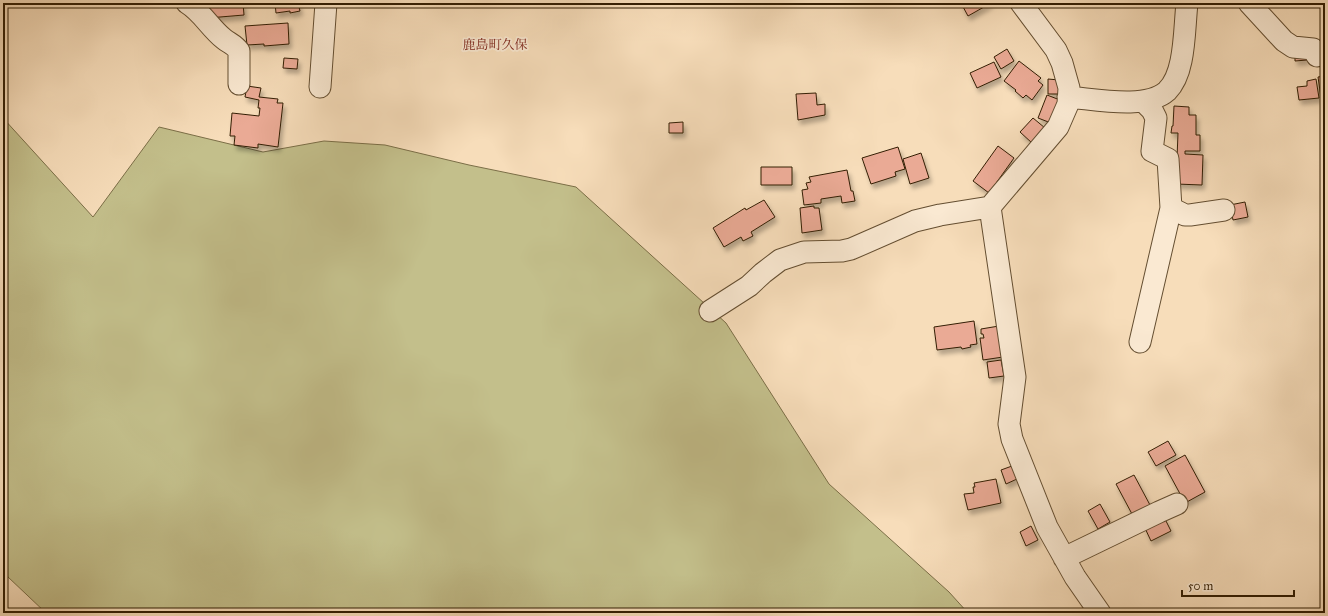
<svg xmlns="http://www.w3.org/2000/svg" width="1328" height="616" font-family="'IM FELL Great Primer','Noto Serif JP',serif">
<style>
.green{fill:#c3bf8b;stroke:#7b6e47}
.building{fill:#eaaa95;stroke:#331e03;filter:url(#shadow)}
.lines{fill:none;stroke-linecap:round;stroke-linejoin:round}
.minor-casing{stroke:#644e31;stroke-width:23}
.minor{stroke:#fae9d2;stroke-width:21}
.labels{text-anchor:middle;stroke-width:3.5;stroke-linejoin:round;paint-order:stroke}
.quarter-label{font-size:13px;fill:#7a1f14;stroke:#fae9d2}
</style>
<defs>
<filter id="shadow"><feDropShadow dx="2.5" dy="4.5" stdDeviation="2" flood-color="#0004"/></filter>
</defs>
<rect width="100%" height="100%" fill="#f7ddba"/>
<filter id="stains"><feTurbulence type="fractalNoise" baseFrequency=".005" numOctaves="4"/><feColorMatrix values="0 0 0 0 .2 0 0 0 0 .09 0 0 0 0 .02 0 0 0 .5 -.17"/></filter>
<radialGradient id="worn" r=".72"><stop offset=".6" stop-color="#630" stop-opacity="0"/><stop offset="1" stop-color="#630" stop-opacity=".3"/></radialGradient>
<path class="green" d="M3,118L93,217L159,127L263,152L324,141L385,145L469,165L576,187L726,323L829,484L949,592L968,613H46L8,577L3,570Z"/>
<path class="building" d="M207,3H243L244,15L208,18Z
M275,3H298L300,11L290,13V11L276,13Z
M961,3H991L968,16Z
M288,23L289,44L264,46V44L247,45L245,26Z
M1007,49L1014,61L1001,69L994,57Z
M1306,54L1307,60L1295,61V55Z
M284,58L298,59L297,69L283,68Z
M1019,61L1041,78L1038,81L1043,85L1032,100L1026,95L1023,98L1015,91L1016,90L1004,81Z
M994,62L1001,77L977,88L970,73Z
M1325,76V97L1321,98L1318,77Z
M1048,79L1059,80V94H1048Z
M1316,79L1319,98L1299,100L1297,87L1307,86V81Z
M247,86L261,88L259,97L278,99L277,103H283L278,147L258,144V148L234,145L235,136H230L232,113L259,116L260,108H258L259,100L245,97Z
M816,93L817,105L825,104V115L798,120L796,94Z
M1047,95L1060,100L1051,123L1038,118Z
M1174,106L1189,107V115H1196V135H1200V151H1185V154L1203,155L1202,185L1176,184L1178,133H1171L1172,126H1173Z
M1033,118L1045,128L1032,143L1020,132Z
M683,122V133H669V123Z
M998,146L1014,158L989,193L973,181Z
M898,147L905,169L895,172L896,176L871,184L862,158Z
M921,153L929,178L910,184L903,159Z
M761,167H792V185H761Z
M847,170L851,191H853L855,201L842,203L841,196L821,199V203L804,205L802,190L808,189L806,183L811,182L809,177Z
M764,200L775,217L751,232L753,236L743,241L741,237L724,247L713,228L745,208L746,210Z
M1245,202L1248,217L1233,220L1230,205Z
M814,206V208H819L822,230L802,233L800,208Z
M974,321L977,344L970,345L971,347L962,349L961,347L937,350L934,327Z
M999,326L1003,357L983,360L980,338H984L983,334H981V329Z
M1001,360L1004,376L989,378L987,362Z
M1168,441L1176,455L1156,466L1148,452Z
M1185,455L1205,492L1185,503L1165,466Z
M1012,466L1017,479L1006,484L1001,470Z
M1134,475L1150,505L1132,514L1116,484Z
M996,479L1001,503L968,510L964,494L974,493L973,487H975L974,483Z
M1100,504L1110,522L1098,529L1088,511Z
M1164,517L1171,531L1151,541L1144,526Z
M1031,526L1038,540L1026,546L1020,532Z"/>
<g class="lines">
<defs>
<path id="minor" d="M187,3C202,12 210,28 224,39C229,43 235,45 239,51V84
M1249,3L1284,41L1293,47L1313,49L1317,56
M320,87L326,3
M1068,97C1095,99 1146,110 1167,91C1174,84 1179,71 1181,61C1185,42 1185,22 1187,3
M990,207L1015,377L1009,424L1012,439L1047,527L1075,577L1100,613
M1171,208L1185,215H1190L1224,210
M710,311L749,286L763,273L780,260L804,252L842,251L851,249L915,221L940,215L990,207L1058,127L1068,104L1069,88L1062,63L1056,50L1021,3
M1140,342L1171,208L1168,159L1152,151L1156,118L1152,110L1147,105
M1064,558L1159,512L1177,504"/>
</defs>
<use href="#minor" class="minor-casing"/>
<use href="#minor" class="minor"/>
</g>
<g class="labels">
<g class="quarter-label">
<text x="495" y="49">鹿島町久保</text>
</g>
</g>
<rect width="1328" height="616" fill="none" stroke="#f7ddba" stroke-width="16"/>
<rect x="4" y="4" width="1320" height="608" fill="none" stroke="#331e03" stroke-width="2"/>
<rect x="8" y="8" width="1312" height="600" fill="none" stroke="#331e03"/>
<path d="M1182 590v6h112v-6" fill="none" stroke="#331e03" stroke-width="2"/>
<text x="1188" y="590" font-size="12" fill="#331e03" stroke="#fae9d2" stroke-width="3" paint-order="stroke">50 m</text>
<rect width="100%" height="100%" filter="url(#stains)"/>
<rect width="100%" height="100%" fill="url(#worn)"/>
</svg>
